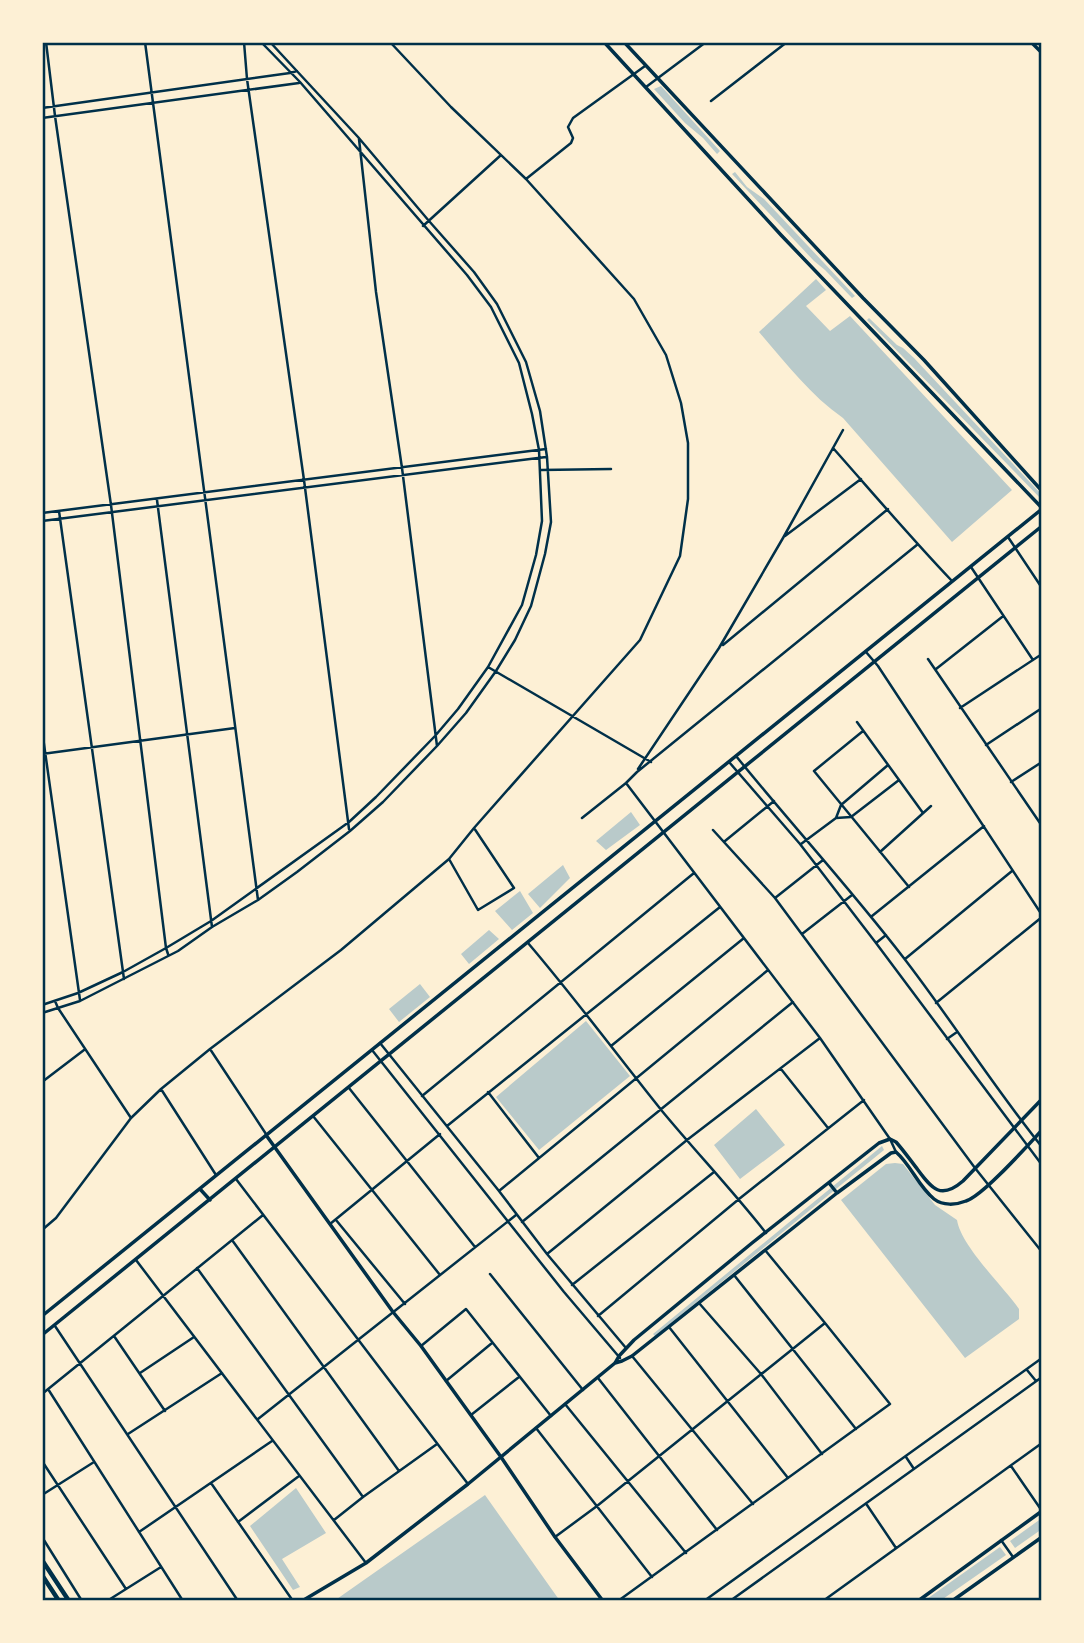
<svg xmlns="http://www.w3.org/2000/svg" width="1084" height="1643" font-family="Overpass,sans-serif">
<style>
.green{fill:#b9caca}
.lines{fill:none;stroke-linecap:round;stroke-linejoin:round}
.minor{stroke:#003049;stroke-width:2.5}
.tertiary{stroke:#003049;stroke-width:3.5}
.secondary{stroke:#003049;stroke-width:4.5}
.neatline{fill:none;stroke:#003049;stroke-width:2.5}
</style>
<rect width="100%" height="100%" fill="#fdf0d5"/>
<path class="green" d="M661,86L720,151L717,154L703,138L685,123L654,89Z
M735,172L747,187L764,199L855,296L852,298L825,270L814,261L732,174Z
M816,279L826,290L806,306L830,331L850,316L1012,490L952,542L843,418C810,395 785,362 759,332Z
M869,318L897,345L903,348L914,358L1042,495V498L1041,499L867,320Z
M631,812L640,825L606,850L596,841Z
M563,865L570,878L540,908L528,894Z
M520,891L533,913L512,930L495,911Z
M489,930L499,939L469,964L461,954Z
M420,984L430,997L399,1022L389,1009Z
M586,1021L630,1076L539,1150L496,1097Z
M756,1109L785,1145L740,1179L714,1145Z
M882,1146L884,1150L655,1336L653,1334Z
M895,1163L903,1164L935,1205L957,1220C961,1246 1003,1286 1019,1309V1319L965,1358L841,1200L886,1164Z
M296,1488L326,1533L282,1559L300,1587L293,1590L250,1526Z
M485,1495L560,1601H334Z
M1042,1518V1529L1015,1548L1010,1541Z
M1000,1547L1006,1555L940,1601H924Z"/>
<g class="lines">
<path class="minor" d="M46,42L55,116L111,505L166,948L168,954
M145,42L258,900
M244,42L247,79L304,480L349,829
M646,87L706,42
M711,101L787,42
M42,108L290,73L297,71
M42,118L299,83
M359,139L376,292L402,468L437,746
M526,179L571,143L573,138L568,127L573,118L645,66
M423,226L501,155
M833,448C872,492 911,538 952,581
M541,470L611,469
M157,500L212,927
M59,511L124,979
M42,513L546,449
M42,521L546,457
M785,536L861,479
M1008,537L1042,588
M971,567L1033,660
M723,645L888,509
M866,652L878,666L1042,915
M928,659L1042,826
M488,667L651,762
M936,669L1002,617
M960,708L1042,654
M857,722L923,813
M42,730L80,1000
M863,731L814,771L909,887
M986,745L1042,708
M42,754L235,728
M736,756C791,824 850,888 903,957C951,1019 993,1086 1042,1147
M729,762L800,844L876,943L1042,1165
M638,769L719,648L783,538L843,430
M1011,782L1042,762
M626,783L820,1038L890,1139L896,1152
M582,818L626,783L637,772L918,544
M836,818L851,817L899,780
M713,830L775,898L975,1168L1042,1252
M725,841L774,801
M801,844L836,818L841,805L888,765
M880,852L931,806
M449,859L478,910L514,888L474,828
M775,898L823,860
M872,916L984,826
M802,934L852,895
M528,943C575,998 617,1055 662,1111C696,1152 733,1191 766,1233
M876,943L886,935
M905,959L1012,871
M55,1001L58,1008L131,1118
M936,1003L1042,917
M42,1005L78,993L123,972L166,948L211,921L349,822L376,797L435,736L458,709L488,667L522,605L536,555L542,521L539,450L532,414L519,363L491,307L467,275L300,82L261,42
M42,1013L80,1001L178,951L212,927L258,900L297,872L350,831L383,802L437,746L466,713L496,671L515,640L531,606L545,554L551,522L547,457L540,411L526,362L497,304L474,272L429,221L358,137L270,42
M947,1039L957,1032
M380,1043L499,1191L547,1254L626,1348
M611,1046L744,938
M210,1049L266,1134
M372,1050L564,1292L620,1358
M781,1069L828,1128
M42,1082L84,1050
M349,1088L475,1247
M161,1089L216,1175
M488,1092L539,1158
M422,1096L694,873
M313,1116L440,1275
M447,1126L720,907
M236,1179L468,1484
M499,1191L768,970
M336,1220L405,1304
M522,1222L793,1002
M330,1224L440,1134
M42,1230L56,1218L131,1118L161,1089L210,1049L341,950L449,859L474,828L640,640L680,556L688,499V443L681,403L666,355L634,299L526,179L451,107L390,42
M232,1240L399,1471
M547,1254L687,1140L820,1038
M136,1260L366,1563
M197,1268L363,1497
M490,1274L583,1390
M734,1275L856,1429
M572,1285L714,1172
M699,1303L761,1374L822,1454
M598,1316L739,1199L864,1100
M55,1326L238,1601
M669,1327L788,1478
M114,1336L165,1411
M421,1346L466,1309L551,1416
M632,1356L753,1504
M1027,1370L1036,1381
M140,1373L194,1337
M598,1378L717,1530
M446,1381L492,1343
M48,1389L183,1601
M42,1394L263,1215
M565,1404L686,1553
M471,1415L519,1377
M258,1419L516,1215
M536,1428L652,1577
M128,1434L222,1373
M906,1457L914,1469
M42,1461L126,1589
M1011,1466L1042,1511
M211,1483L293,1601
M42,1495L94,1462
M867,1505L896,1548
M334,1520L363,1497L437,1444
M238,1522L299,1476
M139,1532L272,1441
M42,1537L82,1601
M555,1537L597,1506L825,1323
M1001,1540L1013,1557
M107,1601L161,1567
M618,1601L890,1404L825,1323L765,1250
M704,1601L1042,1358
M730,1601L1042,1377
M823,1601L1042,1443"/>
<path class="tertiary" d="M604,42L781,235L1042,508
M624,42L863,298L924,360L1042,491
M1031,42L1042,53
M266,1135L393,1312L421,1346L501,1457L555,1537L603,1601
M829,1183L837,1193
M200,1189L210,1200
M42,1316L1042,509
M42,1335L1042,526
M615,1363L622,1361L632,1356L837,1193L891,1153L896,1152C911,1165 918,1186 934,1199C943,1206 956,1205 966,1201C983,1196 1028,1145 1042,1130
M302,1601L366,1563L468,1484L615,1363L619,1356L634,1340L752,1243L879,1143L890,1139L896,1142C904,1151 911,1161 918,1170C932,1189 941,1200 963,1181L1042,1099
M918,1601L1042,1511
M952,1601L1042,1537"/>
<path class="secondary" d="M42,1560L69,1601
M42,1575L59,1601"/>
</g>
<rect width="1084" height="1643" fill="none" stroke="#fdf0d5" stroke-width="88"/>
<rect x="44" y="44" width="996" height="1555" class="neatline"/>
</svg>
